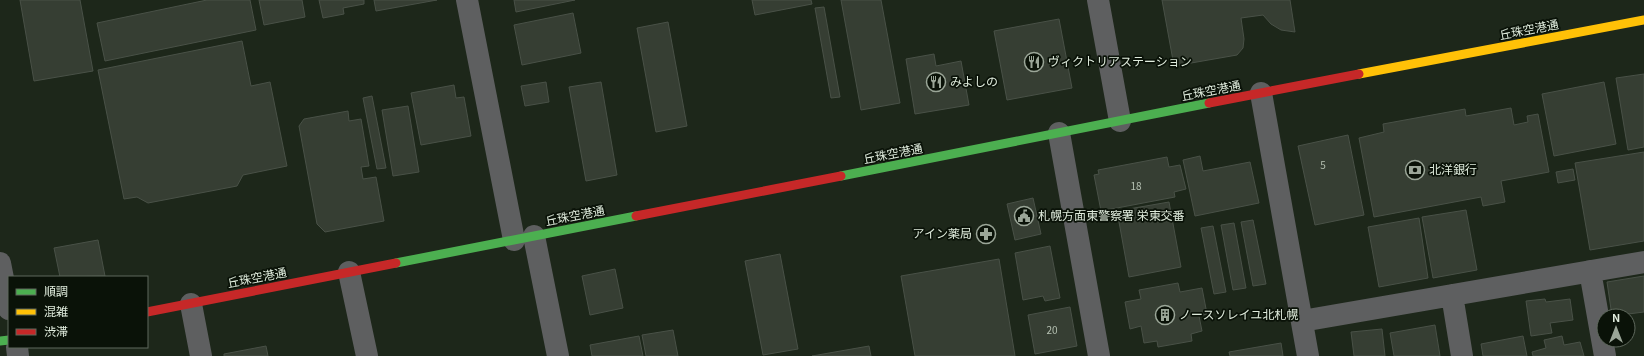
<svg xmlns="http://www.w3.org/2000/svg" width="1644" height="356" font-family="Georgia,'Noto Sans JP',serif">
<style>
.building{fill:#363e33;stroke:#495147}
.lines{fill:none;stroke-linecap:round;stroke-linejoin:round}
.street{stroke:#5e5f60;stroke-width:22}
.fast{stroke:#4caf50;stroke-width:9}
.slow{stroke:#ffc107;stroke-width:9}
.jam{stroke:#c62828;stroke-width:9}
.labels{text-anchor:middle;stroke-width:3.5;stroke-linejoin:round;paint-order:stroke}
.number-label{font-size:10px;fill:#b5c0b2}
.street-label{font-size:12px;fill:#dfebdc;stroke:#0a1208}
.poi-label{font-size:12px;fill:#dfebdc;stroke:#0a1208;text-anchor:start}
</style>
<rect width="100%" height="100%" fill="#1d271a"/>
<path class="building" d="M20,0H80L93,71L34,81Z
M207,0H250L256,30L105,61L97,23Z
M259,0H302L305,17L264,25Z
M319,0H364V4L343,8L344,14L323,18Z
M374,0H437L376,11Z
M514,0H575L516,12Z
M752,0H811L812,4L755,15Z
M841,0H881L900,103L861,110Z
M1162,0H1290L1295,32L1281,30L1271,24L1263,15L1241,18L1244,39L1243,48L1237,55L1174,66Z
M824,7L840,97L831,98L815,8Z
M573,13L581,53L522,65L514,25Z
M1059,19L1072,88L1007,100L994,31Z
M668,22L687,126L656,132L637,28Z
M242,41L251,86L270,82L287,166L243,175L237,186L148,203L137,197L124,199L98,70Z
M934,54L936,66L961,61L969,105L915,114L906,59Z
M1644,74V147L1628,150L1616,78Z
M546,82L549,102L525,106L521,86Z
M601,82L617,175L586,181L569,87Z
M1604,82L1616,144L1554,156L1542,94Z
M454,85L456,98L464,97L471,136L421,145L411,93Z
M372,96L386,168L377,169L363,98Z
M408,106L419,172L393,176L382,110Z
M1511,108L1514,125L1528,122L1527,116L1538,114L1549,172L1501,181L1505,202L1483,206L1481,197L1374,217L1359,138L1384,132L1383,124L1465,109L1466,116Z
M348,111L349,121L361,119L369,166L361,167L363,179L376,177L384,221L325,232L317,224L299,126L304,119Z
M1348,135L1364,215L1315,225L1298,146Z
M1644,152V241L1590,250L1575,163Z
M1200,156L1203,171L1250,162L1259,203L1195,216L1183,160Z
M1167,157L1169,167L1180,165L1186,189L1174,192L1175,197L1101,211L1094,175L1099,174L1098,170Z
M1573,169L1575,180L1558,183L1556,172Z
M1033,198L1041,234L1015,240L1007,204Z
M1169,202L1181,267L1129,277L1117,211Z
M1466,210L1477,270L1433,278L1422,217Z
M1419,218L1428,278L1379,287L1368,227Z
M1253,220L1266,284L1253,286L1241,222Z
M1234,223L1246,288L1233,290L1221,225Z
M1213,226L1226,292L1214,294L1201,228Z
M98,240L105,276L60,277L54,248Z
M1050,246L1060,298L1045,301L1043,296L1023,300L1015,253Z
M780,254L798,349L763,355L745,261Z
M999,259L1015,356H915L901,276Z
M615,269L623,308L590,315L582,276Z
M1644,276V312L1612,316L1607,282Z
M1178,283L1180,292L1202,288L1207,314L1199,316L1202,331L1191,334L1192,341L1158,347L1157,341L1144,343L1141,326L1130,329L1125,302L1141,299L1139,290Z
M1545,299L1546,302L1570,299L1573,320L1550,323L1552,333L1531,336L1526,301Z
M1070,307L1077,346L1035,354L1028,315Z
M1435,325L1440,356H1394L1390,333Z
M1382,329L1385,356H1354L1351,332Z
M673,330L678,356H646L642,335Z
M639,336L643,356H592L590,345Z
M1523,336L1527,356H1483L1481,344Z
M1562,336L1564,345L1580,342L1584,356H1533L1532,352L1546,348L1544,340Z
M1281,343L1283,356H1230L1229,352Z
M266,346L268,356H224V354Z
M869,346L871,356H812Z"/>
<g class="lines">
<path class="street" d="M467,0L514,240
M1098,0L1120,121
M1261,93L1308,356
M1059,133L1099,356
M534,236L558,356
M0,263L9,309
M1590,271L1605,356
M349,272L367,356
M1452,295L1462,356
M191,304L201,356
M1302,321L1644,262
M17,347L18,356"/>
<path class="fast" d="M841,176L1209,103
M396,263L636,216
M0,341L9,340"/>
<path class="slow" d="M1359,74L1644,20"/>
<path class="jam" d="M1209,103L1359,74
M636,216L841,176
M147,312L396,263"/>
</g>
<defs>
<symbol id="restaurant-ring" viewBox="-11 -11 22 22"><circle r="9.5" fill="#0a1208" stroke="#9ba698" stroke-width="1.5"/><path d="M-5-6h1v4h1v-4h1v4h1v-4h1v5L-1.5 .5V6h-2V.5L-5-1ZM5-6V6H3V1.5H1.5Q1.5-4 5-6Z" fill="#9ba698"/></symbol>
<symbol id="bank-ring" viewBox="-11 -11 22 22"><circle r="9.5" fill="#0a1208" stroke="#9ba698" stroke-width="1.5"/><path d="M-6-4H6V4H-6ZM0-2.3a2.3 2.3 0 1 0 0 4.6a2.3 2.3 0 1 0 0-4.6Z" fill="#9ba698"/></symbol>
<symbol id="civic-ring" viewBox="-11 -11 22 22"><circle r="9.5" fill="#0a1208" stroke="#9ba698" stroke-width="1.5"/><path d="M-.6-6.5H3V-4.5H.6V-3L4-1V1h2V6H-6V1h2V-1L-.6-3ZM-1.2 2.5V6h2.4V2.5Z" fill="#9ba698"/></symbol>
<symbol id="pharmacy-ring" viewBox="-11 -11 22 22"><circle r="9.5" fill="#0a1208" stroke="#9ba698" stroke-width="1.5"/><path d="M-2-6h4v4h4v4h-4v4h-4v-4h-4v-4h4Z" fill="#9ba698"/></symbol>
<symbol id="building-ring" viewBox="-11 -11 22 22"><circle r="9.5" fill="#0a1208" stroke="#9ba698" stroke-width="1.5"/><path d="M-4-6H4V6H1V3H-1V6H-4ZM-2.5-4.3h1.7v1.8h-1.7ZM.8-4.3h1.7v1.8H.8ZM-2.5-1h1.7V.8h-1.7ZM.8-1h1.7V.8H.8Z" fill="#9ba698"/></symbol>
</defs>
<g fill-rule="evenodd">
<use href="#restaurant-ring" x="1023" y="51" width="22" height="22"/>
<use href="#restaurant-ring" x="925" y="71" width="22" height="22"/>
<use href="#bank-ring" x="1404" y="159" width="22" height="22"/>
<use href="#civic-ring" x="1013" y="205" width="22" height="22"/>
<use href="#pharmacy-ring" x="975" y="223" width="22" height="22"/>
<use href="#building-ring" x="1154" y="304" width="22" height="22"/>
</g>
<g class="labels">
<g class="number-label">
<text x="1323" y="169">5</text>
<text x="1136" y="190">18</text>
<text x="1052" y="334">20</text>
</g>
<g class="street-label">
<text transform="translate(1529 30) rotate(-11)" y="4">丘珠空港通</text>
<text transform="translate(1211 91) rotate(-11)" y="4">丘珠空港通</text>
<text transform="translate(893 154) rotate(-11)" y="4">丘珠空港通</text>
<text transform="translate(575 216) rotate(-11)" y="4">丘珠空港通</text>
<text transform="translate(257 278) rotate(-11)" y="4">丘珠空港通</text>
</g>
<g class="poi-label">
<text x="1048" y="66">ヴィクトリアステーション</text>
<text x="950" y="86">みよしの</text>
<text x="1429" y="174">北洋銀行</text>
<text x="1038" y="220">札幌方面東警察署 栄東交番</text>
<text x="972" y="238" text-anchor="end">アイン薬局</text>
<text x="1179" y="319">ノースソレイユ北札幌</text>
</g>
</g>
<rect x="8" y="276" width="140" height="72" fill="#0a1208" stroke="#5f695d"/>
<rect x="16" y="289" width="20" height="6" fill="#4caf50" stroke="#5f695d"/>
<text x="44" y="296" font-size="12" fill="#dfebdc">順調</text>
<rect x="16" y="309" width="20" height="6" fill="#ffc107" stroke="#5f695d"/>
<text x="44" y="316" font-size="12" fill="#dfebdc">混雑</text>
<rect x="16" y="329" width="20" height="6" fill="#c62828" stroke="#5f695d"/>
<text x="44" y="336" font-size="12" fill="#dfebdc">渋滞</text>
<g transform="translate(1616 328)"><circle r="19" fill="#0a1208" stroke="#5f695d"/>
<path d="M0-3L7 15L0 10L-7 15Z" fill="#9ba698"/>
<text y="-6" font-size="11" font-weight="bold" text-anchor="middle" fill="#dfebdc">N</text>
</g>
</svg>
